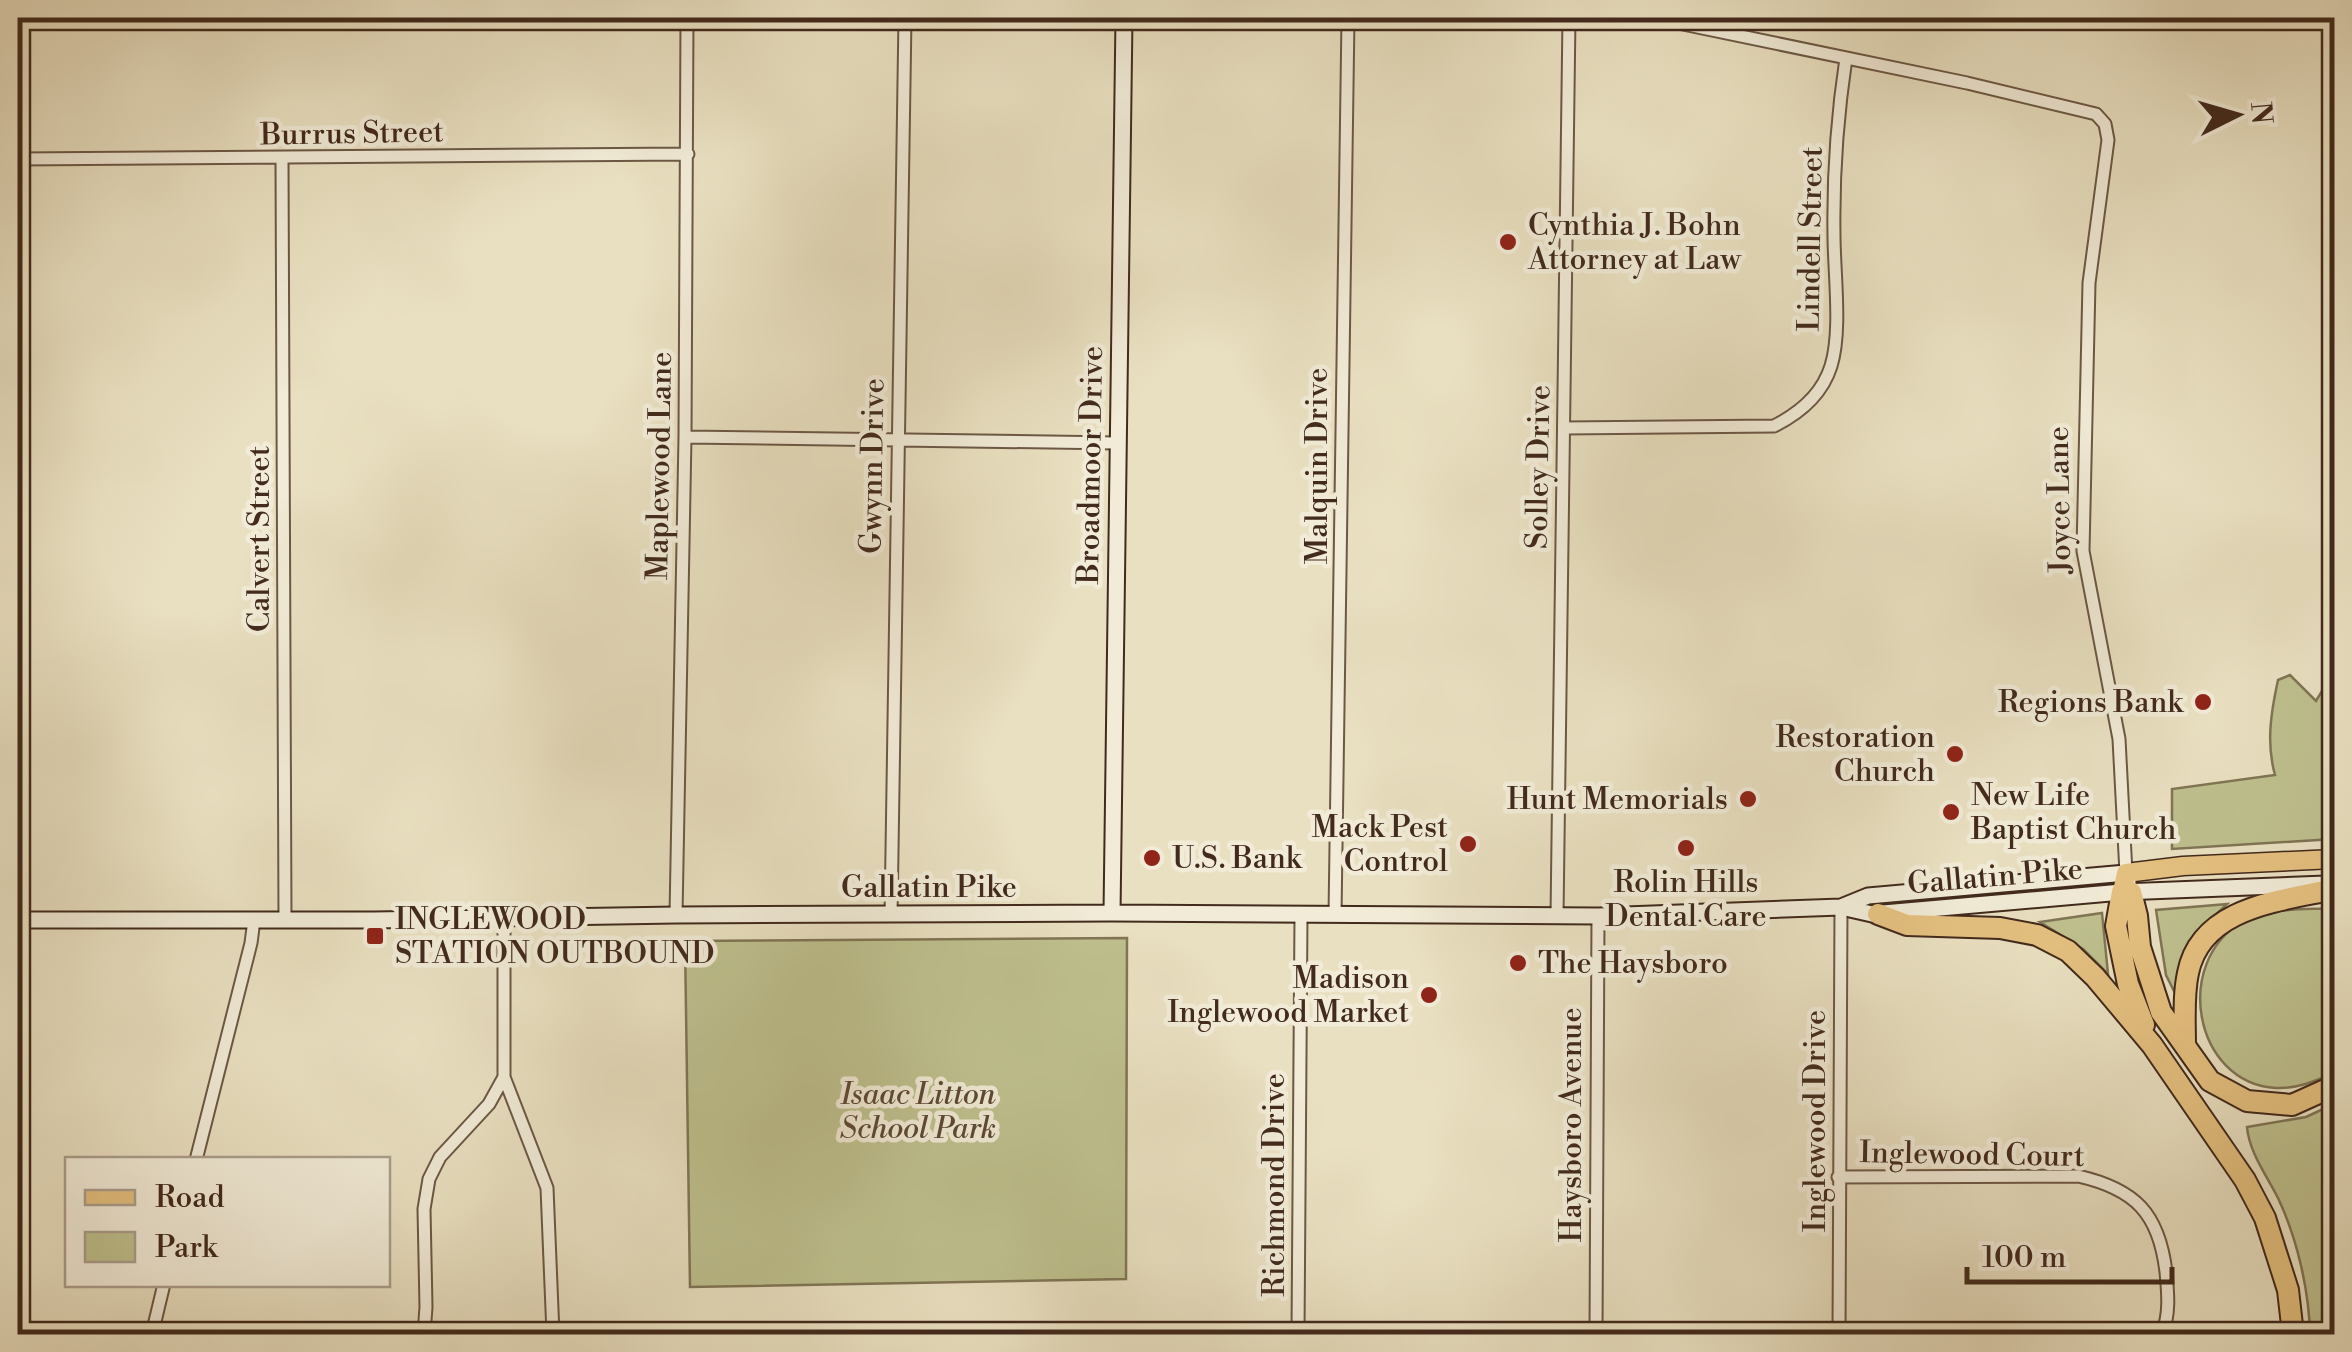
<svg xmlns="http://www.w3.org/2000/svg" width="2352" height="1352" font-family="'Libre Bodoni',serif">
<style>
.green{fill:#bec08e;stroke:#807555;stroke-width:2.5}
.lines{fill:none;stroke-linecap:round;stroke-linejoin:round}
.street-casing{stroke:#6c5845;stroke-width:15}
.secondary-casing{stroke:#422a1c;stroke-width:19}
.primary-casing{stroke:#422a1c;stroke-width:21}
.highway-casing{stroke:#422a1c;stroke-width:24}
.street{stroke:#f1ebd7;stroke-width:11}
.secondary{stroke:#f1ebd7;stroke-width:15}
.primary{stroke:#e4c080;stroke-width:18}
.highway{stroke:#e4c080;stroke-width:20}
.rail{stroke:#422a1c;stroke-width:4;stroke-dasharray:18 18;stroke-linecap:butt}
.poi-dot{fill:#8f2418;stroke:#f1ebd7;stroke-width:4}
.labels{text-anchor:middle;stroke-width:9;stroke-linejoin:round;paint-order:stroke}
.street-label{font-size:30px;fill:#422a1c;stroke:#f1ebd7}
.poi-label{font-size:30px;fill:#422a1c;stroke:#f1ebd7;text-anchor:start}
.park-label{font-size:30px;font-style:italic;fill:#5b4833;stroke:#f1ebd7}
</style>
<rect width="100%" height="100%" fill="#e9e0c1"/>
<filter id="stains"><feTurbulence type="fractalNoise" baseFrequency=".002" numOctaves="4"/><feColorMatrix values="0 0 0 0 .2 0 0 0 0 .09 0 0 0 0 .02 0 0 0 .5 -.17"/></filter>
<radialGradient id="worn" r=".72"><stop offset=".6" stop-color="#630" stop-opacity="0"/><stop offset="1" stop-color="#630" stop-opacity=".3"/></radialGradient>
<path class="green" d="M2334,671V839L2172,849V789L2275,775C2266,743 2271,712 2278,680L2290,675L2316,701Z
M2227,904L2196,934L2186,949L2174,991L2166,975L2156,910Z
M2334,908V1073C2315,1081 2297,1089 2276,1088C2193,1083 2172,960 2244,921C2270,907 2306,910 2334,908Z
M2102,913L2108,974L2083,949L2040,922Z
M1127,938L1126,1279L690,1287L685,941Z
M2334,1104V1263L2324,1334H2310C2309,1290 2297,1238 2278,1198C2267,1176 2249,1152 2247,1127L2306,1117Z"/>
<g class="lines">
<defs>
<path id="street" d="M1654,18L1967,83L2096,114L2105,124L2108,140L2089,283L2083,551L2119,739L2126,873
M18,135V159
M18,159L688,154
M282,160L285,918
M1564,428L1774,426C1800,413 1822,395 1831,366C1842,331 1834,273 1834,235C1833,175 1837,118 1846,58
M685,437L1117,443
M676,915L685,437L687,18
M891,915L905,18
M1335,915L1348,18
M1557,916L1569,18
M504,1077L547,1188L553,1334
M196,1160L251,943L254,920
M1838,1177L2078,1176C2135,1189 2159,1213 2166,1272C2168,1294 2170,1314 2162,1334
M152,1334L164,1284
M424,1334L426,1307L424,1209L429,1179L440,1157L489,1104L504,1077V918
M1298,1334L1301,916
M1596,1334L1598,916
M1839,1334L1841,907"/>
<path id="secondary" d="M1841,907L1868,896L2126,873L2128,881
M1112,913L1124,18
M18,920H374L676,915L1112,913L1598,916L1841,907L1872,914L2122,892L2326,884"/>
<path id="primary" d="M2122,892L2126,873L2183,866L2334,859"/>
<path id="highway" d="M2122,892L2116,926L2128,984L2144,1025
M2131,892L2137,916L2140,947L2161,1012L2210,1081L2247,1101L2292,1105L2334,1086
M1878,914L1907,925L2000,928L2037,935L2068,951L2095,977L2152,1045L2245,1180L2265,1218L2288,1290L2293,1334
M2185,1044C2185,1021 2183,996 2188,973C2201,907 2280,901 2334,889"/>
</defs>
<use href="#street" class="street-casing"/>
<use href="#secondary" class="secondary-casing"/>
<use href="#primary" class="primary-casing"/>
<use href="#highway" class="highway-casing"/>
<use href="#street" class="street"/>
<use href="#secondary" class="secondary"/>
<use href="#primary" class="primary"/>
<use href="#highway" class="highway"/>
<path class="rail" d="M2287,18L2334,28"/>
</g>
<g class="poi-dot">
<circle cx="1508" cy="242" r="10"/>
<circle cx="2203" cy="702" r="10"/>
<circle cx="1955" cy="754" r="10"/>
<circle cx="1748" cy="799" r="10"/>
<circle cx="1951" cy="812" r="10"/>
<circle cx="1468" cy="844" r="10"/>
<circle cx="1686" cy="848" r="10"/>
<circle cx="1152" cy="858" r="10"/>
<rect x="365" y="926" width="20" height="20" rx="5"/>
<circle cx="1518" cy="963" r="10"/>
<circle cx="1429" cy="995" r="10"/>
</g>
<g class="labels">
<g class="street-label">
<text transform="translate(352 133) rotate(-1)" y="10">Burrus Street</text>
<text transform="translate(1810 239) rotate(-89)" y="10">Lindell Street</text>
<text transform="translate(1090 465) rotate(-89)" y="10">Broadmoor Drive</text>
<text transform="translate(659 466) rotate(-89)" y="10">Maplewood Lane</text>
<text transform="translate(872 466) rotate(-89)" y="10">Gwynn Drive</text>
<text transform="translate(1317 466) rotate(-90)" y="10">Malquin Drive</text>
<text transform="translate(1538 467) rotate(-89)" y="10">Solley Drive</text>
<text transform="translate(2059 500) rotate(-91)" y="10">Joyce Lane</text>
<text transform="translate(259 539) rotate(-90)" y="10">Calvert Street</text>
<text transform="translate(1995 876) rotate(-5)" y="10">Gallatin Pike</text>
<text x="929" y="897">Gallatin Pike</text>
<text transform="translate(1815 1121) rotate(-90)" y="10">Inglewood Drive</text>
<text transform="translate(1571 1125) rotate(-90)" y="10">Haysboro Avenue</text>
<text transform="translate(1972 1154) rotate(1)" y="10">Inglewood Court</text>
<text transform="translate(1274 1185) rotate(-90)" y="10">Richmond Drive</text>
</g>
<g class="poi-label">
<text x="1528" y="235">Cynthia J. Bohn<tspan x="1528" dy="34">Attorney at Law</tspan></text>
<text x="2183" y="712" text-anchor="end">Regions Bank</text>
<text x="1935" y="747" text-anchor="end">Restoration<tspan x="1935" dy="34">Church</tspan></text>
<text x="1971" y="805">New Life<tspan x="1971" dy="34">Baptist Church</tspan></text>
<text x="1728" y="809" text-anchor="end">Hunt Memorials</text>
<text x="1448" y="837" text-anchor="end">Mack Pest<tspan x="1448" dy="34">Control</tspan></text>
<text x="1172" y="868">U.S. Bank</text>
<text x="1686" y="892" text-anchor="middle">Rolin Hills<tspan x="1686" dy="34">Dental Care</tspan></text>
<text x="395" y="929">INGLEWOOD<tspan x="395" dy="34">STATION OUTBOUND</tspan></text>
<text x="1538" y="973">The Haysboro</text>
<text x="1409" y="988" text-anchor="end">Madison<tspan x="1409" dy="34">Inglewood Market</tspan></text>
</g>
<g class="park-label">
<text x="918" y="1104">Isaac Litton<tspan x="918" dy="34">School Park</tspan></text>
</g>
</g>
<rect width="2352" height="1352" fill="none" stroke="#e9e0c1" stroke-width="60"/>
<rect x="20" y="20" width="2312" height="1312" fill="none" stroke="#422a1c" stroke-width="5"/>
<rect x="30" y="30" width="2292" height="1292" fill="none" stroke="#422a1c" stroke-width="2.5"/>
<rect x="65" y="1157" width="325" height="130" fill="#f1ebd7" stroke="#ab9e8c" stroke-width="2.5"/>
<rect x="85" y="1190" width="50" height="15" fill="#e4c080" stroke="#ab9e8c" stroke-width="2.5"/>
<text x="155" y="1207" font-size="30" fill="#422a1c">Road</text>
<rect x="85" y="1232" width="50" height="30" fill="#bec08e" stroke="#ab9e8c" stroke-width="2.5"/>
<text x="155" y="1257" font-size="30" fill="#422a1c">Park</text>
<g transform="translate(2237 115) rotate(85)" stroke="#f1ebd7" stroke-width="8" paint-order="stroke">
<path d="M0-8L18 38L0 25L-18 38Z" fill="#422a1c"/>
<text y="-15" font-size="28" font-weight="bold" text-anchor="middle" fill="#422a1c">N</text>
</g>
<path d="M1967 1267v15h205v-15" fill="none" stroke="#422a1c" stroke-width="5"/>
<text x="1982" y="1267" font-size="30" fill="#422a1c" stroke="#f1ebd7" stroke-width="8" paint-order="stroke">100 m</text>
<rect width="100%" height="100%" filter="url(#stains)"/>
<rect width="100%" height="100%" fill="url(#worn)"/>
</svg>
